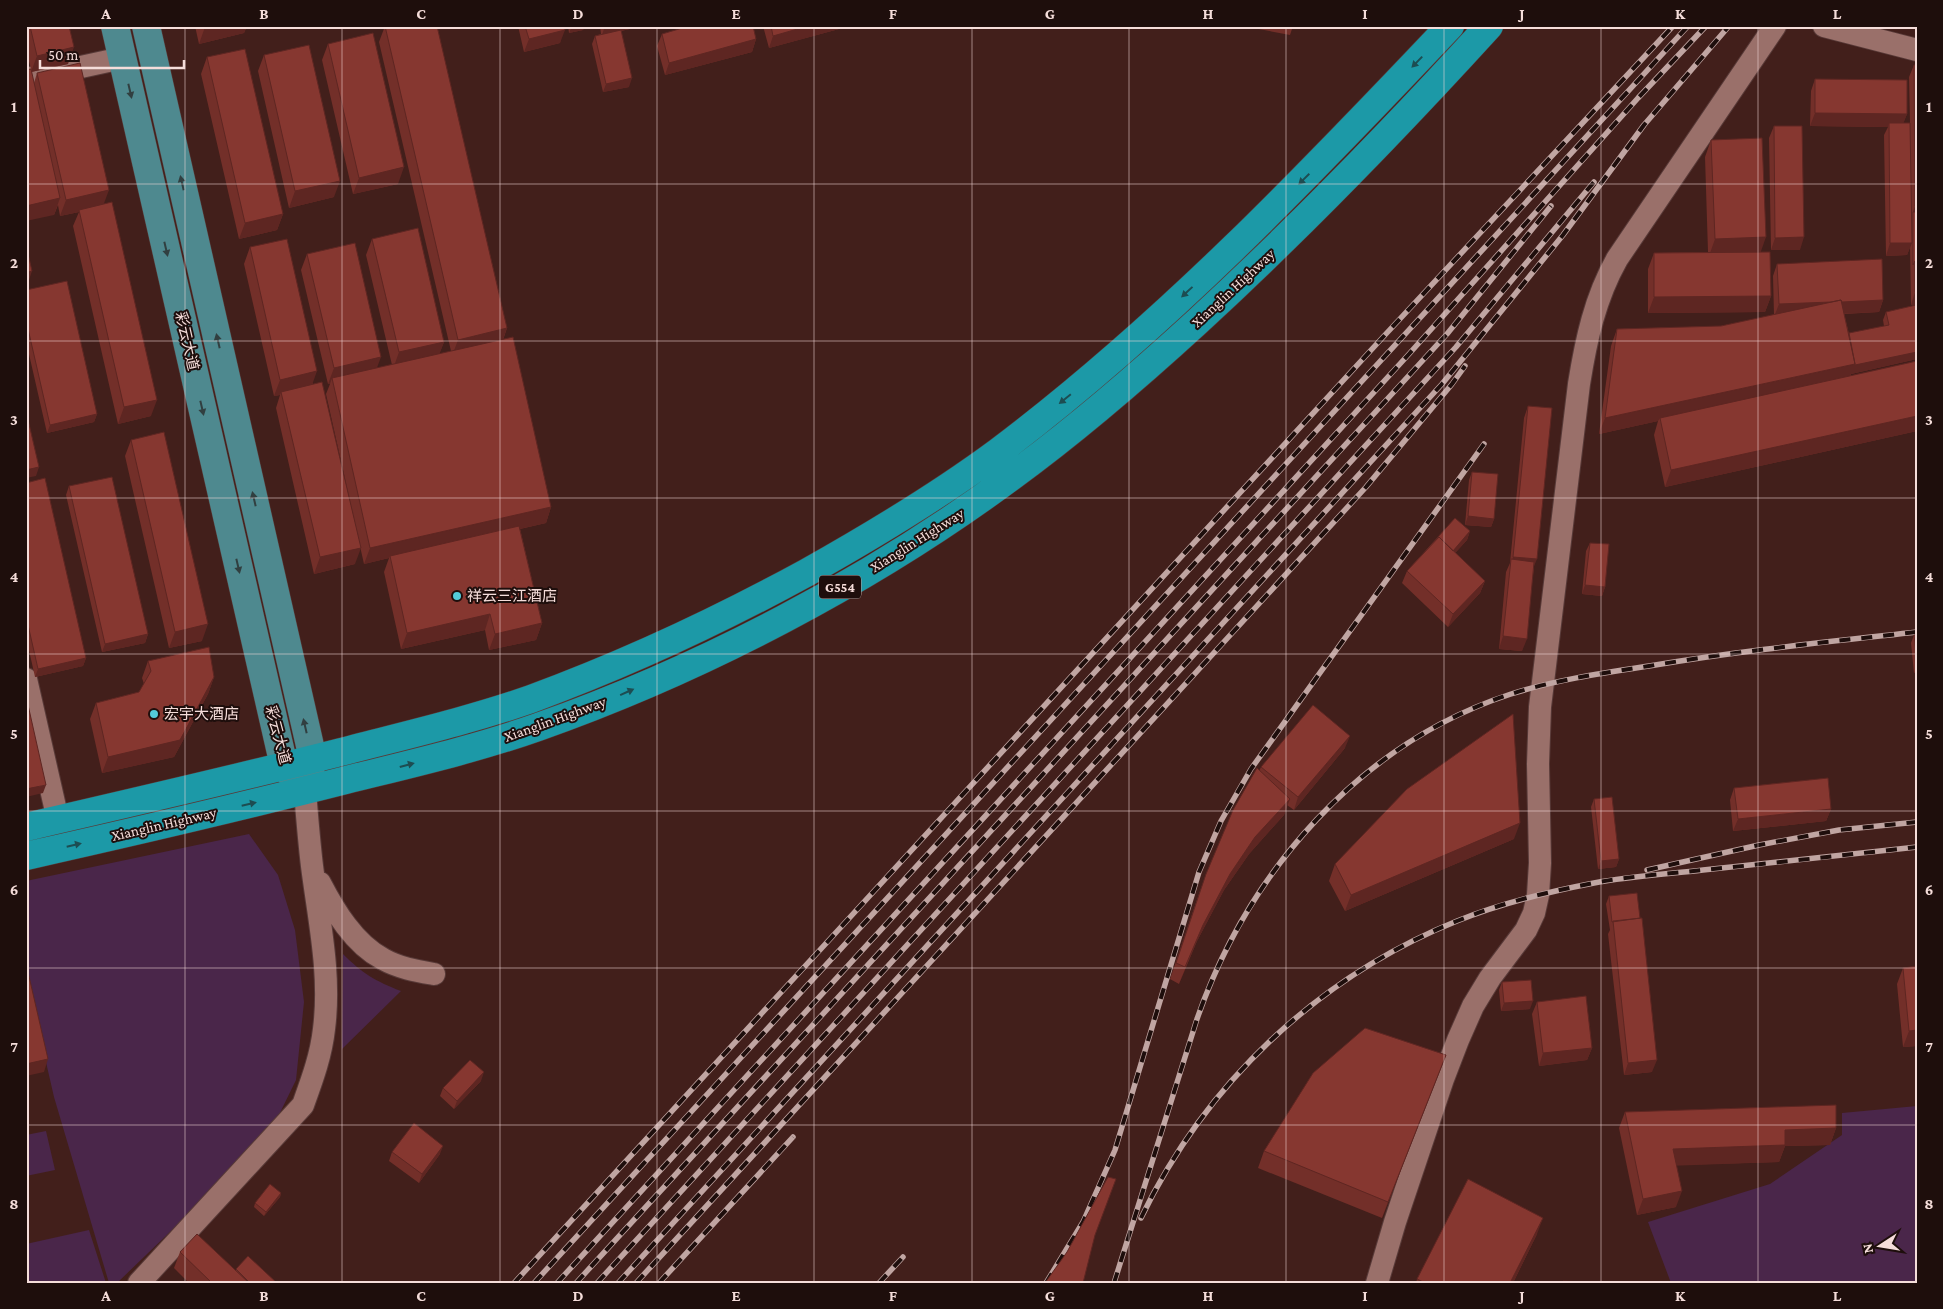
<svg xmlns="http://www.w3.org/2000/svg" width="1943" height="1309" font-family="'Crimson Pro','Noto Sans SC',serif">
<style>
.green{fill:#4a264a}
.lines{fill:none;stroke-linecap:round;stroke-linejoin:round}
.minor-casing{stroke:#583a38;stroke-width:24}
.major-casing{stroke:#583a38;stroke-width:29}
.highway-casing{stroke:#583a38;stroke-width:29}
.minor{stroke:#9a706a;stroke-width:22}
.major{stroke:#4e898f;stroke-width:28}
.highway{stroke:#1c99a7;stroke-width:28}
.rail-casing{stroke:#c0a5a2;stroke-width:5.5}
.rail{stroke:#1e0e0c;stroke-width:4;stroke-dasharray:11;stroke-linecap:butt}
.wall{fill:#732f29}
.shaded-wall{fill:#5e2622}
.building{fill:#863730;stroke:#5e2622}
.oneway{fill:#1d4d52}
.oneway2{fill:#313f40}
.grid{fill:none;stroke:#f5ddda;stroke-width:1;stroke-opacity:0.55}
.poi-dot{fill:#53cbda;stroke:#1e0e0c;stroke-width:2}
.labels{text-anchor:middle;stroke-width:4;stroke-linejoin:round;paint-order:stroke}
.shield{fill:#1e0e0c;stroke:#b49f9c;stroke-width:1}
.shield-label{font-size:14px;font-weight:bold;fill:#f5ddda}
.street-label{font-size:15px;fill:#f5ddda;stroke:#1e0e0c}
.poi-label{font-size:15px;fill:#f5ddda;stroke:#1e0e0c;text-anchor:start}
.neatline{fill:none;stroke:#f5ddda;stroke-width:2}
.grid-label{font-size:16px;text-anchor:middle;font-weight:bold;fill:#f5ddda}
</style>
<rect width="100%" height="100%" fill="#421f1b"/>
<path class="green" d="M249,834L278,875L295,930L304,1002L296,1080L274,1125L230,1174L117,1283H109L54,1097L26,975V881Z
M343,954C362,973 375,981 401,991L342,1049Z
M1917,1106V1283H1671L1648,1222L1770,1184L1842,1135V1113Z
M46,1131L55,1170L26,1176V1135Z
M89,1230L106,1283H26V1244Z"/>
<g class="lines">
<defs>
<path id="minor" d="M1824,26L1917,50
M26,79L122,58
M26,679L58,820
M320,883C334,910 354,944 383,959C399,968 417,971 434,974
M139,1283L303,1105C312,1080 321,1056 324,1029C331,974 319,921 312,866C309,841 307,816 305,791
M1377,1283L1395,1222L1443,1079L1458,1040L1473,1006L1490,978L1526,930L1534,913L1538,895L1540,863L1538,764L1540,707L1579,384C1586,340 1595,298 1617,259L1775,26"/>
<path id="major" d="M115,26L284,766L299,784
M146,26L313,759L307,782"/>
<path id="highway" d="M26,827C130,803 234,779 337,753C402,736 468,721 531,699C626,664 718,621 806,573C872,536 937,497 998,452C1164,327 1308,176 1450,26
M26,856C133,832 240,807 346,780C410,764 476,749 538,727C702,669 872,580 1011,477C1077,429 1138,376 1197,322C1299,228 1396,128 1489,26"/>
</defs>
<use href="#minor" class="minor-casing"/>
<use href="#major" class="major-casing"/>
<use href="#highway" class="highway-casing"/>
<use href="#minor" class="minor"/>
<use href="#major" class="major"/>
<use href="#highway" class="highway"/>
<defs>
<path id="rail" d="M1647,870L1759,845L1839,830L1917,822
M1141,1218C1206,1083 1318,977 1457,921C1501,903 1547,892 1594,883C1629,876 1667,874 1703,870C1774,863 1845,855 1917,847
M514,1283L1384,336L1673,26
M534,1283L1688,26
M557,1283L1409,354L1638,98L1706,26
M576,1283L1447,334L1551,206
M597,1283L1456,347L1594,182
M618,1283L1442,384L1563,235L1644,125L1729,26
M636,1283L1366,487L1452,384L1465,366
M659,1283L793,1137
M879,1283L903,1257
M1046,1283L1083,1222L1115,1150L1199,872L1221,821L1251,769L1484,444
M1114,1283L1197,1019C1248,872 1360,743 1511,694C1555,680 1603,673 1649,666C1738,651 1827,642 1917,632"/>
</defs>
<use href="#rail" class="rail-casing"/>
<use href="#rail" class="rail"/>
</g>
<path class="wall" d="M26,26H69L68,64L31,72L34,83L37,73L104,204L151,416L118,424L73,226L79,212L60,216L58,205L54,215L31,69L26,50Z
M195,26H247L244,33L199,44Z
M385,26L507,328L503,340L551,507L546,523L520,529L542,623L536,640L489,650L485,630L401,649L384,572L389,558L364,564L326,394L330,384H328L301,270L307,254L377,368L392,365L366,255L372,239L444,342L439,354L451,351L379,42Z
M518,26H564L560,43L524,52Z
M568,26H585L583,30L569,33Z
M600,26H643L621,31L629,87L603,92L592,44L595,36L601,34Z
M763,26H850L769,48Z
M1243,26H1293L1290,35Z
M662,34L756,39L752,52L665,75L657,46Z
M328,44L398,184L353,194L322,60Z
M264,55L334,197L289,208L258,71Z
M207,57L283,214L277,230L239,239L201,74Z
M1914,65L1917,305H1911L1910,247L1907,255L1886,256L1884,135L1888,127L1810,126L1811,91L1815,79L1907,114L1903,123H1910L1909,77Z
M1774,126L1800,250H1771L1769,138Z
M1711,140L1761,252L1771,296L1765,312L1648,313V269L1654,253L1708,252L1705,157Z
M250,247L313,384L355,564L314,574L276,408L280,395L274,396L244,264Z
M1777,264L1883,300L1879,312L1844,314L1849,334L1884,326L1883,320L1886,312L1917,311V359L1851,374V376L1917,361V431L1665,487L1654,435L1658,421L1599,434L1611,346L1617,329L1721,326L1774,315L1773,276Z
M26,290L97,414L94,422L47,433L26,341Z
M1528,406L1534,568L1522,651L1499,649L1506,572L1510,563L1524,418Z
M131,440L202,641L169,648L125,456Z
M1472,472L1494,519L1491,527L1465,525L1469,480Z
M26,483L86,658L83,666L35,677L26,637Z
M69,486L148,634L145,643L102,652L66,495Z
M1470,531L1467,540L1455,553L1485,581L1480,593L1448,627L1402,583L1407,571L1436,539L1437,538Z
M1590,543L1605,587L1602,596L1582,594L1586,551Z
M1914,635H1917V673H1914L1911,643Z
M148,661L214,677L208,694L174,757L102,773L90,719L96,703L139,692L144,684L142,678Z
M1345,748L1294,810L1287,805L1284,815L1249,854L1224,890L1197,941L1179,984L1170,979L1200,891L1261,767Z
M1734,788L1831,809L1826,821L1733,831L1730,800Z
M1594,799L1619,859L1616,867L1598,869L1591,807Z
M1514,839L1345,911L1329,881L1335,864Z
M1609,896L1652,1072L1624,1075L1608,934L1610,930L1606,904Z
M1903,968L1917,1046L1903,1047L1897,984Z
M1502,982L1530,1009L1501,1011L1499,990Z
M1537,1002L1592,1048L1587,1060L1539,1066L1532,1014Z
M1446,1055L1382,1218L1258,1168L1264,1151Z
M481,1081L454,1109L440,1096L443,1088Z
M1625,1112L1836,1128L1830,1145L1785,1146L1779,1162L1676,1165V1207L1637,1215L1619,1128Z
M392,1152L440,1154L419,1183L389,1161Z
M281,1193L280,1197L264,1216L254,1207L255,1203Z
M1537,1234L1513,1283H1416L1417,1279Z
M180,1252L236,1271V1269L277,1283H189L174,1268Z"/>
<path class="shaded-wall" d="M211,26H247L244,33L199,44L205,27Z
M572,26H585L583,30L569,33Z
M605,26H643L602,35Z
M808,26H850L769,48L773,36Z
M565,30L560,43L524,52L529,39Z
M756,39L752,52L665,75L669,63Z
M74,47L68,64L31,72L37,56Z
M632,78L629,87L603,92L606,84Z
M1815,113L1907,114L1902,127L1889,123L1888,127L1810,126Z
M404,167L398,184L353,194L359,178Z
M340,181L334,197L289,208L295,191Z
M109,190L103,206L79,210V212L60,216L66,200Z
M60,198L54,215L26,221V206Z
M1915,206H1917V218L1913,212L1911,218Z
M283,214L277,230L239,239L245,223Z
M1766,237L1760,254L1709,256L1715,239Z
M1804,237L1800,250H1771L1775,238Z
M1890,243H1912L1907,255L1886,256Z
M32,271L29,280H26V273Z
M1915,292H1917V305H1911Z
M1771,296L1765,312L1648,313L1654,297Z
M1883,300L1879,312L1774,317L1779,304Z
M507,328L501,345L452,356L458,340Z
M444,342L438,358L393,369L399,352Z
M1917,352V359L1851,374L1849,380L1660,418L1658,421L1599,434L1605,418L1855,364Z
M381,357L375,373L332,378L330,384H328L334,368Z
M317,371L311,388L281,392L280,395L274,396L280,380Z
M157,400L151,416L118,424L124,407Z
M97,414L94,422L47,433L50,425Z
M1917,416V431L1665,487L1671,470Z
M39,467L36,476L26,478V470Z
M551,507L546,523L390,558V556L389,558L364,564L370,548Z
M1468,516L1494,519L1491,527L1465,525Z
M1470,531L1467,540L1449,560L1452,551Z
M361,548L355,564L314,574L320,557Z
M1513,557L1537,559L1532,571L1510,566Z
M1485,581L1480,593L1448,627L1453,614Z
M1585,585L1605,587L1602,596L1582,594Z
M490,614L485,630L401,649L407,633Z
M542,623L536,640L489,650L495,634Z
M208,624L202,641L169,648L175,632Z
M148,634L145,643L102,652L105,644Z
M1503,636L1527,639L1522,651L1499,649Z
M86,658L83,666L35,677L38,669Z
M1917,665V673H1914Z
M214,677L208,694L174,757L102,773L108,757Z
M1350,736L1345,748L1294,810L1298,797Z
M46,785L43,793L26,797V789Z
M1290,799L1284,815L1249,854L1224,890L1197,941L1179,984L1203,925L1230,874L1255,837Z
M1831,809L1826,821L1733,831L1738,819Z
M1520,823L1514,839L1345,911L1351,895Z
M1619,859L1616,867L1598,869L1601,861Z
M1533,1001L1530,1009L1501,1011L1504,1003Z
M1917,1030V1046L1903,1047L1909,1031Z
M1592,1048L1587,1060L1539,1066L1543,1053Z
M1446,1055L1440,1071L1382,1218L1388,1202Z
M48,1059L44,1072L26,1076V1064Z
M1657,1060L1652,1072L1624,1075L1628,1063Z
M484,1072L481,1081L454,1109L457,1101Z
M1836,1128L1830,1145L1785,1146L1779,1162L1667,1166L1673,1149L1785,1130Z
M443,1146L440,1154L419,1183L422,1174Z
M1682,1191L1676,1207L1637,1215L1643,1199Z
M281,1193L280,1197L264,1216L266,1212Z
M1543,1218L1537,1234L1513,1283H1510Z"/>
<path class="building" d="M30,26H69L74,47L37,56Z
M385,26H437L507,328L458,340Z
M525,26H564L565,30L529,39Z
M689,26H753L756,39L669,63L662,34Z
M771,26H808L773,36Z
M621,30L632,78L606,84L595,36Z
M373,33L404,167L359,178L328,44Z
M309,45L340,181L295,191L264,55Z
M245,49L283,214L245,223L207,57Z
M80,63L109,190L66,200L37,73Z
M1914,65H1917V206H1915Z
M31,69L60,198L26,206V70Z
M1815,79L1907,80V114L1815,113Z
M1889,123H1910L1912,243H1890Z
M1774,126H1802L1804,237L1775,238Z
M1762,138L1766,237L1715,239L1711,140Z
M112,202L157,400L124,407L79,210Z
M1913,212H1917V261H1915L1913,265Z
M418,228L444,342L399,352L372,239Z
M287,239L317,371L280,380L250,247Z
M355,243L381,357L334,368L307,254Z
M26,245L32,271L26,273Z
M1770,252L1771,296L1654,297V253Z
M1882,259L1883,300L1842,302L1841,300L1831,302L1779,304L1777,264Z
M1915,261H1917V292H1915Z
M67,281L97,414L50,425L26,320V290Z
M1841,300L1855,364L1605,418L1617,329L1721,326Z
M1916,305L1917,311V352L1855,365V364L1849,333L1889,325L1886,312Z
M513,337L551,507L370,548L332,378Z
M1917,361V416L1671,470L1660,418Z
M322,382L361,548L320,557L281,392Z
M1528,406L1552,408L1537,559L1513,557Z
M26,411L39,467L26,470Z
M164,432L208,624L175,632L131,440Z
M1472,472L1498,474L1494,519L1468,516Z
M112,477L148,634L105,644L69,486Z
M45,478L86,658L38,669L26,616V483Z
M1455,518L1470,531L1453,551L1439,537L1438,538H1437Z
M519,526L542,623L495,634L490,614L407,633L390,556Z
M1439,537L1485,581L1453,614L1407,571Z
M1590,543L1609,544L1605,587L1585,585Z
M1511,559L1534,562L1527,639L1503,636Z
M1914,635H1917V662Z
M209,647L214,677L180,740L108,757L96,703L139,692L151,671L148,661Z
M26,696L46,785L26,789Z
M1313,705L1350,736L1298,797L1261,767Z
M1513,714L1520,823L1351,895L1335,864L1407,789Z
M1257,768L1290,799L1255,837L1230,874L1203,925L1185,967L1176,963L1206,874L1233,810Z
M1828,778L1831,809L1738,819L1734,788Z
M1612,797L1619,859L1601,861L1594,799Z
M1637,893L1640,918L1612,922L1609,896Z
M1642,918L1657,1060L1628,1063L1613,921Z
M1917,966V1030L1909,1031L1903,968Z
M28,972L48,1059L26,1064V973Z
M1531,980L1533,1001L1504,1003L1502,982Z
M1586,996L1592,1048L1543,1053L1537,1002Z
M1365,1028L1446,1055L1388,1202L1264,1151L1313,1073Z
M470,1060L484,1072L457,1101L443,1088Z
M1836,1105V1128L1785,1130V1145L1673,1149L1682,1191L1643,1199L1625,1112Z
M414,1123L443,1146L422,1174L392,1152Z
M1108,1177L1116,1179L1095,1235L1083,1283H1045L1067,1252Z
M1468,1179L1543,1218L1510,1283H1425L1417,1279Z
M270,1184L281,1193L266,1212L255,1203Z
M197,1234L249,1283H212L180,1252Z
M248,1256L277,1283H250L236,1269Z
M1563,1281L1605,1283H1563Z"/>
<defs><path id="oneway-solid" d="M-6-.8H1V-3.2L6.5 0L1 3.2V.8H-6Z" transform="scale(1.25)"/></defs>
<g class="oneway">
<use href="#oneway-solid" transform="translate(1417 62) rotate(134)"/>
<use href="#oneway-solid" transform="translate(1304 179) rotate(135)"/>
<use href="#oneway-solid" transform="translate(1187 292) rotate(137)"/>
<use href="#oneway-solid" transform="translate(1065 399) rotate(141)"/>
<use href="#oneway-solid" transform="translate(627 692) rotate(-24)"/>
<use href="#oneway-solid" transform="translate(407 765) rotate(-15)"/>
<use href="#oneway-solid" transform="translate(249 804) rotate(-13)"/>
<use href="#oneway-solid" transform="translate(74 845) rotate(-13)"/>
</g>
<g class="oneway2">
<use href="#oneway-solid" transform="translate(130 91) rotate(77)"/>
<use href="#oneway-solid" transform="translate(182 183) rotate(-103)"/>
<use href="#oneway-solid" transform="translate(166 249) rotate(77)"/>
<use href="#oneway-solid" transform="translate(218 341) rotate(-103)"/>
<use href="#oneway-solid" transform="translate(202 408) rotate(77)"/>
<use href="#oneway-solid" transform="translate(254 499) rotate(-103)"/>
<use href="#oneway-solid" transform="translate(238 566) rotate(77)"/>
<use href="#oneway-solid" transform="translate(305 726) rotate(-103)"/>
</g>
<path class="grid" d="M185,26V1283M342,26V1283M500,26V1283M657,26V1283M814,26V1283M972,26V1283M1129,26V1283M1286,26V1283M1444,26V1283M1601,26V1283M1758,26V1283M26,184H1917M26,341H1917M26,498H1917M26,654H1917M26,811H1917M26,968H1917M26,1125H1917"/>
<g class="poi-dot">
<circle cx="457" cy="596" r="5"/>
<circle cx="154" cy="714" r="5"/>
</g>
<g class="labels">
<rect class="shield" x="819" y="575.5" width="42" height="23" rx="4"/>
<g class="shield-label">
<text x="840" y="592">G554</text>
</g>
<g class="street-label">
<text transform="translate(1233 288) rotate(-43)" y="5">Xianglin Highway</text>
<text transform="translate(187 341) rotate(77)" y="5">彩云大道</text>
<text transform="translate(917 540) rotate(-32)" y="5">Xianglin Highway</text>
<text transform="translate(555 719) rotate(-20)" y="5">Xianglin Highway</text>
<text transform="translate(278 735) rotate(75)" y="5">彩云大道</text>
<text transform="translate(164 824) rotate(-13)" y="5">Xianglin Highway</text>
</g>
<g class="poi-label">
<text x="467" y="601">祥云三江酒店</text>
<text x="164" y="719">宏宇大酒店</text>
</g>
</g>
<rect width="1943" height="1309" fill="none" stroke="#1e0e0c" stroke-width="55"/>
<g transform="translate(1880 1246) rotate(258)" stroke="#1e0e0c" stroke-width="4" paint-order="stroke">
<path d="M0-4L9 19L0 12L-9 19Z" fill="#f5ddda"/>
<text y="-8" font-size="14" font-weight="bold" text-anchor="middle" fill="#f5ddda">N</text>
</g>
<path d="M40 60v8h144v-8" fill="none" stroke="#f5ddda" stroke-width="2.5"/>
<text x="48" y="60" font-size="15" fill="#f5ddda" stroke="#1e0e0c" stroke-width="4" paint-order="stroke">50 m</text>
<rect x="28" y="28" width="1888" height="1254" class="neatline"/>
<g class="grid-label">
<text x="106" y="19">A</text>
<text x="264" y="19">B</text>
<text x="421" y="19">C</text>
<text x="578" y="19">D</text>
<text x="736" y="19">E</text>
<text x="893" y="19">F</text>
<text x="1050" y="19">G</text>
<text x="1208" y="19">H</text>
<text x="1365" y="19">I</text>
<text x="1522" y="19">J</text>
<text x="1680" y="19">K</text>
<text x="1837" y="19">L</text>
<text x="14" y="112">1</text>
<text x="1929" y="112">1</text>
<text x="14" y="268">2</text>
<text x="1929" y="268">2</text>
<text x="14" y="425">3</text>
<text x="1929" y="425">3</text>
<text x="14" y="582">4</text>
<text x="1929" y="582">4</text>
<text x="14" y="739">5</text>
<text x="1929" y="739">5</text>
<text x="14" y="895">6</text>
<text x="1929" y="895">6</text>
<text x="14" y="1052">7</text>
<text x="1929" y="1052">7</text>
<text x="14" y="1209">8</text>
<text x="1929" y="1209">8</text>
<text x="106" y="1301">A</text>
<text x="264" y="1301">B</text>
<text x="421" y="1301">C</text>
<text x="578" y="1301">D</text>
<text x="736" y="1301">E</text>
<text x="893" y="1301">F</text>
<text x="1050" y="1301">G</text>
<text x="1208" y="1301">H</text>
<text x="1365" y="1301">I</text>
<text x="1522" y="1301">J</text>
<text x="1680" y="1301">K</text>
<text x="1837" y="1301">L</text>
</g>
</svg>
